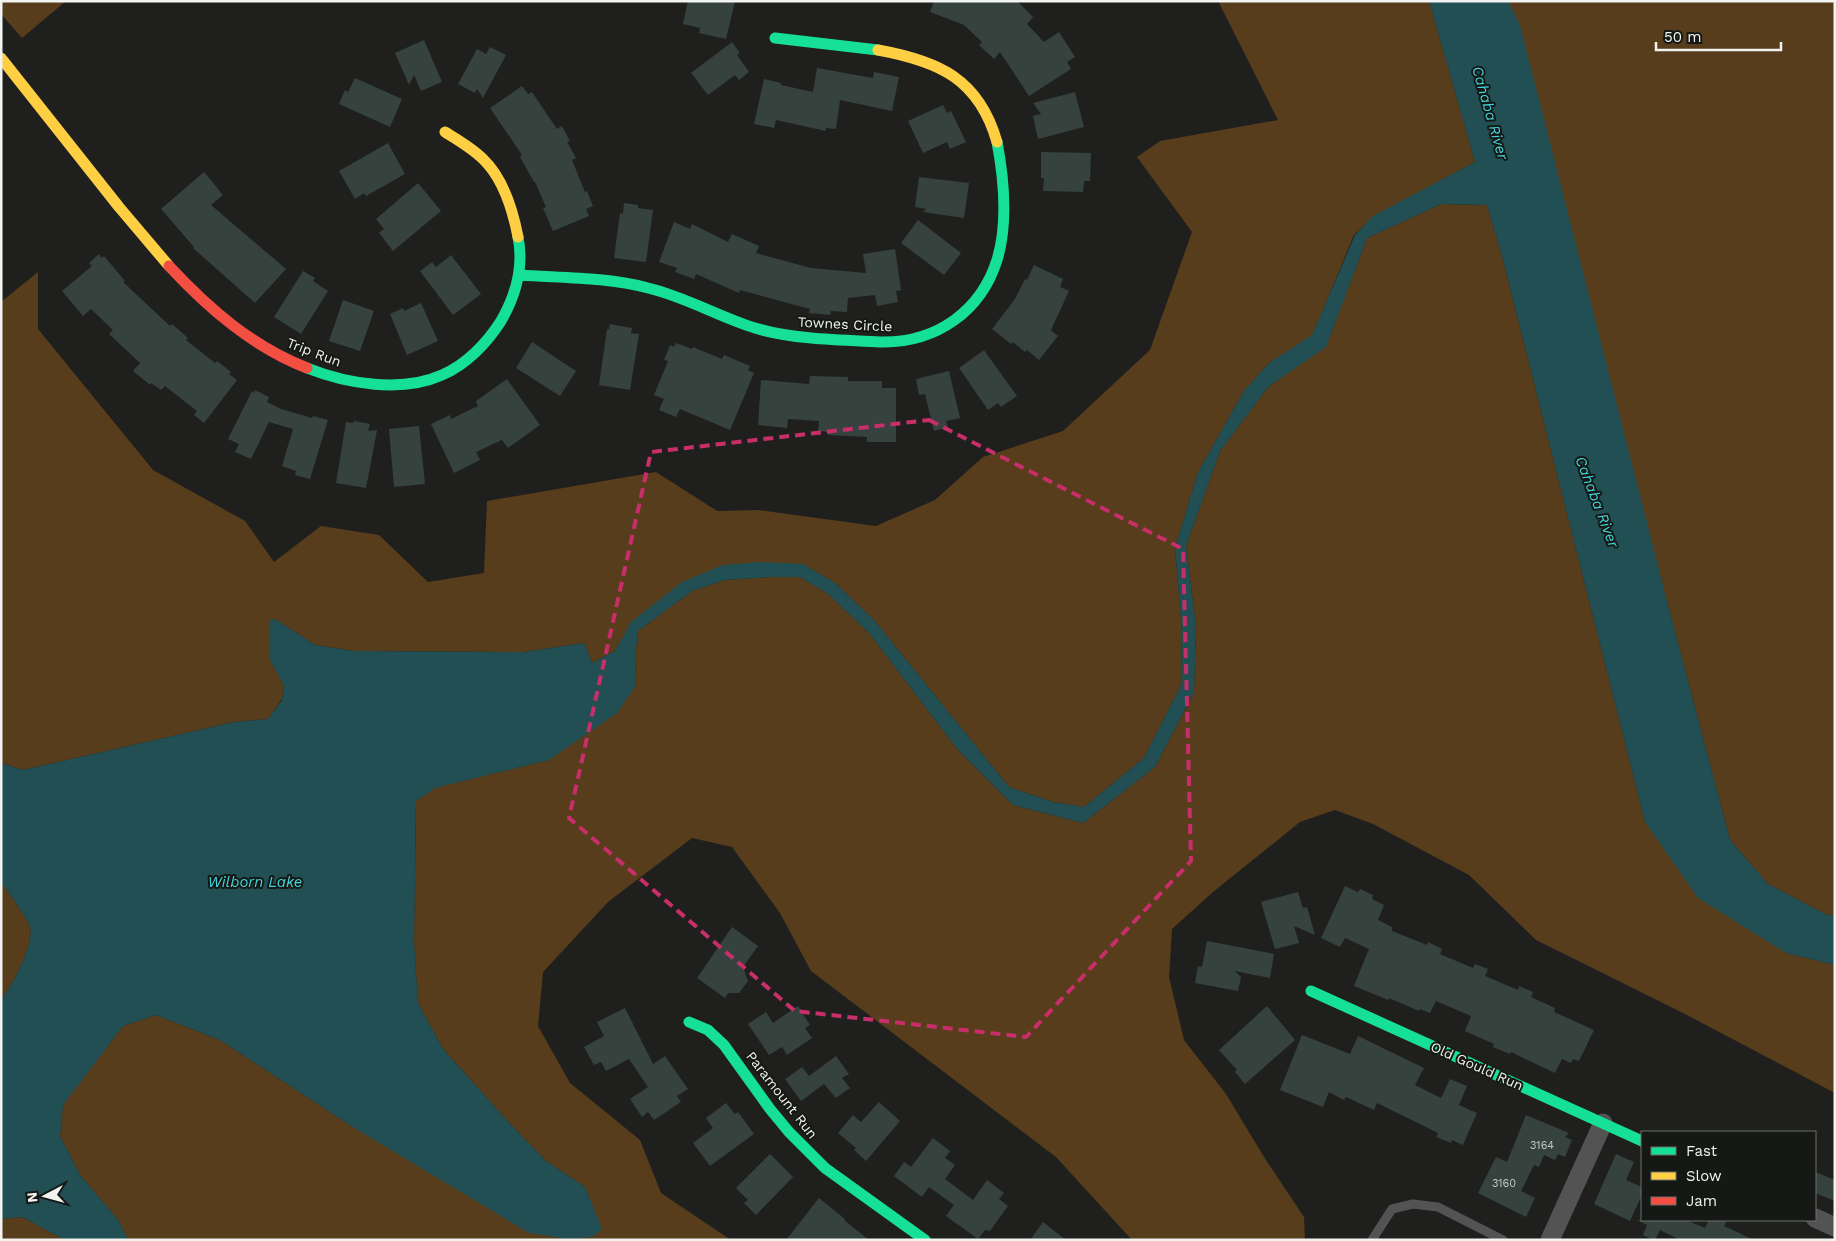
<svg xmlns="http://www.w3.org/2000/svg" width="1836" height="1241" font-family="'Work Sans',sans-serif">
<style>
.green{fill:#573d1b}
.water{fill:#214f53}
.building{fill:#36423e}
.lines{fill:none;stroke-linecap:round;stroke-linejoin:round}
.lane{stroke:#525352;stroke-width:9}
.street{stroke:#525352;stroke-width:19}
.fast{stroke:#16e098;stroke-width:11}
.slow{stroke:#ffcf43;stroke-width:11}
.jam{stroke:#f24e42;stroke-width:11}
.marked{fill:none;stroke:#c72e6a;stroke-width:4;stroke-dasharray:10 6;stroke-linejoin:round}
.labels{text-anchor:middle;stroke-width:4;stroke-linejoin:round;paint-order:stroke}
.number-label{font-size:11px;fill:#c3c8c4}
.street-label{font-size:14px;fill:#f2f4f1;stroke:#151814}
.water-label{font-size:15px;font-style:italic;fill:#43d5de;stroke:#151814}
</style>
<rect width="100%" height="100%" fill="#1f201e"/>
<path class="green" d="M1,1H66L22,38L1,14Z
M1218,1H1429L1475,162L1373,217L1354,235L1312,336L1269,363L1244,391L1198,472L1175,548L1182,632L1181,685L1144,758L1084,807L1053,802L1009,787L874,620L835,583L803,564L723,565L632,622L615,651L592,663L584,643L523,652L354,651L315,645L275,619L270,659L284,686L282,699L268,719L234,722L23,770L1,763V302L38,272V329L153,470L245,521L274,562L321,526L379,535L428,582L484,573L487,501L656,472L717,511L759,510L876,526L935,500L983,457L1063,431L1150,350L1192,232L1137,157L1160,141L1278,120Z
M1508,1H1835V916L1825,914L1768,884L1730,840Z
M1441,204L1487,205L1503,260L1645,822L1786,953L1835,965V1093L1685,1014L1536,940L1469,875L1373,824L1335,810L1300,822L1213,892L1172,929L1169,977L1184,1040L1226,1094L1264,1157L1304,1217L1305,1240H1132L1056,1157L811,971L780,913L732,847L692,838L608,902L543,972L538,1026L570,1083L640,1140L661,1193L731,1240H128L119,1221L80,1175L60,1136L63,1104L123,1026L156,1015L220,1040L351,1126L601,1229L585,1187L546,1161L512,1126L443,1049L418,1003L414,943L416,801L434,788L549,760L636,685L635,657L638,631L692,591L725,580L772,577H800L827,593L869,633L958,750L1013,805L1083,823L1155,767L1194,692L1196,627L1186,546L1220,451L1268,387L1326,346L1367,238Z
M1,884L5,887C10,894 28,920 30,926C35,945 12,985 1,1001Z
M22,1217L65,1240H1V1219Z"/>
<path class="water" d="M1429,1H1508L1520,25L1669,609L1730,840L1768,884L1825,914L1835,916V965L1786,953L1698,898L1645,822L1503,260L1487,205L1441,204L1367,238L1326,347L1268,387L1220,451L1186,546L1196,627L1194,692L1155,767L1083,823L1013,805L958,750L869,633L827,593L800,577H772L725,580L692,591L638,631L635,657L636,685L617,713L549,760L435,788L416,801L414,943L418,1003L443,1049L512,1126L546,1161L585,1187L602,1229L592,1237L567,1239L529,1233L351,1126L220,1040L156,1015L123,1026L63,1105L60,1136L80,1175L119,1221L128,1240H65L22,1217L1,1219V1001C12,985 35,945 30,926C28,920 10,894 5,887L1,884V763L23,770L234,722L268,719L282,700L284,686L270,660V620L275,619L315,645L354,651L523,652L584,643L592,663L615,651L631,622L682,582L723,565L760,562L803,564L835,583L874,620L1009,787L1053,802L1084,807L1144,758L1181,685L1182,632L1175,548L1198,472L1244,391L1269,363L1312,335L1355,235L1373,216L1475,162Z"/>
<path class="building" d="M688,1H735L726,39L699,33L700,28L683,24Z
M934,1H1017L1033,17L1027,24L1044,42L1059,32L1075,57L1067,62L1071,69L1029,96L1000,52L994,59L979,45L982,42L964,25L930,12Z
M424,40L442,82L421,91L414,75L409,85L395,53Z
M732,42L740,53L737,55L749,72L739,80L735,75L708,95L691,73Z
M490,47L506,55L483,98L477,89L475,93L458,84L477,49L486,54Z
M817,68L873,78L874,72L899,77L892,111L840,100L836,129L826,128V131L776,120L774,128L754,124L764,79L781,83V85L813,92Z
M355,78L402,99L390,127L339,104L345,90L348,92Z
M522,86L528,94L532,92L557,129L562,126L570,141L567,142L576,158L572,160L585,192L587,191L593,206L586,209L589,216L553,231L543,208L546,207L535,182H534L520,157L522,155L514,143L490,108Z
M1075,92L1084,127L1038,139L1033,116L1041,114L1033,103Z
M943,105L947,113L951,111L966,142L950,149L947,142L923,153L908,121Z
M388,143L405,174L366,196L364,193L355,199L339,171Z
M1041,152L1091,153L1090,181H1084L1083,192L1043,191L1044,178H1041Z
M204,172L223,195L211,205L286,269L255,303L193,248L194,247L161,209Z
M919,177L969,183L964,218L923,212L926,209L915,207Z
M418,183L441,211L393,251L379,233L384,229L376,219Z
M624,203L638,205V208L653,210L646,262L614,258L620,213L623,214Z
M918,220L961,253L944,275L901,243Z
M674,222L690,229L692,224L728,242L732,234L759,246L756,253L811,268L866,273L863,254L895,249L901,290L896,291L898,302L877,306L875,295L848,298L847,312L831,311L830,315L809,313L810,309L740,290L739,293L696,274L694,279L675,272L677,268L659,262Z
M99,254L102,258L104,256L125,281L123,282L170,326L172,324L188,338L186,340L215,363L217,361L231,372L229,374L237,380L204,423L194,415L197,411L165,386L161,390L151,383L150,385L133,371L140,363L109,334L113,330L91,309L83,316L62,291L92,266L89,263Z
M451,255L481,294L453,315L420,271L432,262L436,267Z
M1034,265L1063,279L1060,287L1069,291L1051,330L1058,336L1039,360L1027,350L1025,352L1013,342L1011,344L992,329L1015,299L1025,279L1027,280Z
M303,271L315,278L313,281L328,291L301,334L274,317Z
M343,300L374,311L360,351L329,341Z
M421,303L438,341L407,355L390,314L403,308L404,311Z
M610,324L632,328L631,333L639,334L630,390L599,385L607,329H609Z
M532,342L576,371L560,396L516,368Z
M676,343L692,349L693,347L722,359L724,355L750,366L748,370L754,373L730,430L680,409L676,417L659,410L664,399L654,395L668,361L664,360L670,345L674,347Z
M984,350L1017,396L1001,407L998,403L988,410L959,368Z
M949,371L960,418L946,421L948,427L934,431L925,394L919,395L916,379Z
M810,376L848,377V381H882V388H896V442H867V437L828,435V432L818,431L819,421L788,419L787,428L758,425L761,380L809,384Z
M507,379L540,425L508,448L502,440L476,452L480,460L454,473L431,424L450,415L451,419L478,406L476,401Z
M255,390L269,397L267,402L281,409L312,418L313,416L328,420L310,479L295,475L296,471L282,466L293,429L269,422L251,459L235,452L239,444L228,439L252,391L254,393Z
M354,421L370,424L368,431L377,430L366,488L336,483L346,422L353,423Z
M419,426L425,484L394,487L389,429Z
M1345,886L1358,892L1360,889L1373,895L1372,899L1384,905L1378,920L1392,927V931L1427,945L1428,942L1442,949L1440,954L1473,968L1475,964L1488,969L1485,976L1518,990L1519,986L1533,992L1531,997L1555,1008L1554,1012L1594,1030L1579,1061L1573,1059L1571,1063L1562,1059L1555,1073L1511,1052L1510,1054L1493,1047L1494,1044L1465,1031L1471,1016L1436,1001L1430,1013L1420,1009L1419,1011L1389,998L1388,1000L1354,986L1369,949L1345,938L1340,947L1321,938Z
M1298,892L1303,908L1307,907L1315,935L1294,926L1299,943L1275,949L1261,902Z
M732,927L758,946L743,967L748,981L739,993H728L725,998L697,978Z
M1207,941L1274,954L1270,978L1235,971L1241,977L1238,991L1195,983L1198,966L1202,967Z
M798,1006L810,1025L805,1028L812,1038L787,1055L782,1047L769,1055L748,1024L766,1012L773,1023Z
M1267,1006L1295,1040L1245,1084L1235,1072L1237,1070L1219,1050Z
M625,1008L653,1064L665,1056L688,1089L677,1096L681,1102L654,1120L648,1112L642,1117L630,1099L648,1087L629,1059L606,1071L601,1062L594,1065L584,1047L604,1036L597,1022Z
M1302,1035L1350,1054L1358,1036L1424,1068L1415,1085L1441,1098L1450,1079L1467,1086L1459,1105L1477,1113L1463,1145L1452,1140L1451,1143L1436,1137L1438,1133L1377,1103L1374,1110L1346,1097L1344,1100L1329,1092L1323,1107L1280,1090Z
M836,1056L849,1074L842,1078L850,1088L836,1098L824,1084L801,1101L785,1079L802,1067L809,1076Z
M879,1102L900,1121L866,1161L854,1150L856,1148L838,1133L853,1115L861,1122Z
M726,1103L735,1114L738,1112L754,1134L710,1166L693,1143L713,1128L706,1118Z
M1526,1115L1569,1133L1565,1137L1572,1140L1565,1157L1558,1154L1555,1160L1544,1155L1539,1167L1534,1165L1521,1191L1535,1198L1526,1217L1478,1193L1496,1157L1507,1162Z
M933,1138L950,1151L945,1158L955,1165L945,1179L973,1200L987,1180L1004,1193L999,1199L1008,1206L990,1231L985,1230L978,1239L946,1216L954,1205L929,1187L922,1197L894,1176L904,1162L911,1167Z
M770,1154L793,1177L756,1215L744,1203L748,1200L736,1188Z
M1616,1154L1634,1162L1626,1180L1642,1187V1195L1630,1221L1594,1204Z
M1815,1172L1835,1180V1201L1815,1193Z
M819,1198L845,1219L844,1220L869,1240H786Z
M1637,1220H1686L1705,1228L1709,1220H1727L1724,1226L1754,1240H1680L1660,1230L1655,1240H1653L1643,1235L1647,1225Z
M1043,1222L1066,1240H1030Z"/>
<g class="lines">
<path class="lane" d="M1372,1240L1392,1209L1413,1204L1438,1207L1503,1240"/>
<path class="street" d="M1815,1218L1835,1227
M1550,1240L1603,1123"/>
<path class="fast" d="M775,38L878,50
M519,275C562,278 606,277 648,288C686,297 719,317 755,328C795,340 843,340 884,342C937,342 981,311 997,260C1008,224 1004,179 997,142
M307,368C347,384 402,393 442,375C466,365 487,343 501,321C516,295 524,267 518,237
M1311,991L1642,1141
M689,1022L708,1030L724,1045L770,1109L789,1132L825,1168L925,1240"/>
<path class="slow" d="M878,50C939,61 979,79 997,142
M1,58L119,207L169,266
M445,132C458,140 472,148 483,159C503,178 513,211 518,237"/>
<path class="jam" d="M169,266C209,309 253,347 307,368"/>
</g>
<path class="marked" d="M929,420L1183,549L1191,861L1026,1037L795,1011L569,818L651,452Z"/>
<g class="labels">
<g class="number-label">
<text x="1542" y="1149">3164</text>
<text x="1504" y="1187">3160</text>
</g>
<g class="street-label">
<text transform="translate(845 324) rotate(3)" y="5">Townes Circle</text>
<text transform="translate(314 352) rotate(21)" y="5">Trip Run</text>
<text transform="translate(1477 1066) rotate(24)" y="5">Old Gould Run</text>
<text transform="translate(782 1095) rotate(52)" y="5">Paramount Run</text>
</g>
<g class="water-label">
<text transform="translate(1490 113) rotate(74)" y="5">Cahaba River</text>
<text transform="translate(1597 502) rotate(69)" y="5">Cahaba River</text>
<text x="255" y="887">Wilborn Lake</text>
</g>
</g>
<rect width="1836" height="1241" fill="none" stroke="#f2f4f1" stroke-width="5"/>
<rect x="1641" y="1131" width="175" height="90" fill="#151814" stroke="#6d706c"/>
<rect x="1651" y="1147" width="25" height="8" fill="#16e098" stroke="#6d706c"/>
<text x="1686" y="1156" font-size="15" fill="#f2f4f1">Fast</text>
<rect x="1651" y="1172" width="25" height="8" fill="#ffcf43" stroke="#6d706c"/>
<text x="1686" y="1181" font-size="15" fill="#f2f4f1">Slow</text>
<rect x="1651" y="1197" width="25" height="8" fill="#f24e42" stroke="#6d706c"/>
<text x="1686" y="1206" font-size="15" fill="#f2f4f1">Jam</text>
<g transform="translate(45 1196) rotate(264)" stroke="#151814" stroke-width="4" paint-order="stroke">
<path d="M0-4L9 19L0 12L-9 19Z" fill="#f2f4f1"/>
<text y="-8" font-size="14" font-weight="bold" text-anchor="middle" fill="#f2f4f1">N</text>
</g>
<path d="M1656 42v8h125v-8" fill="none" stroke="#f2f4f1" stroke-width="2.5"/>
<text x="1664" y="42" font-size="15" fill="#f2f4f1" stroke="#151814" stroke-width="4" paint-order="stroke">50 m</text>
</svg>
